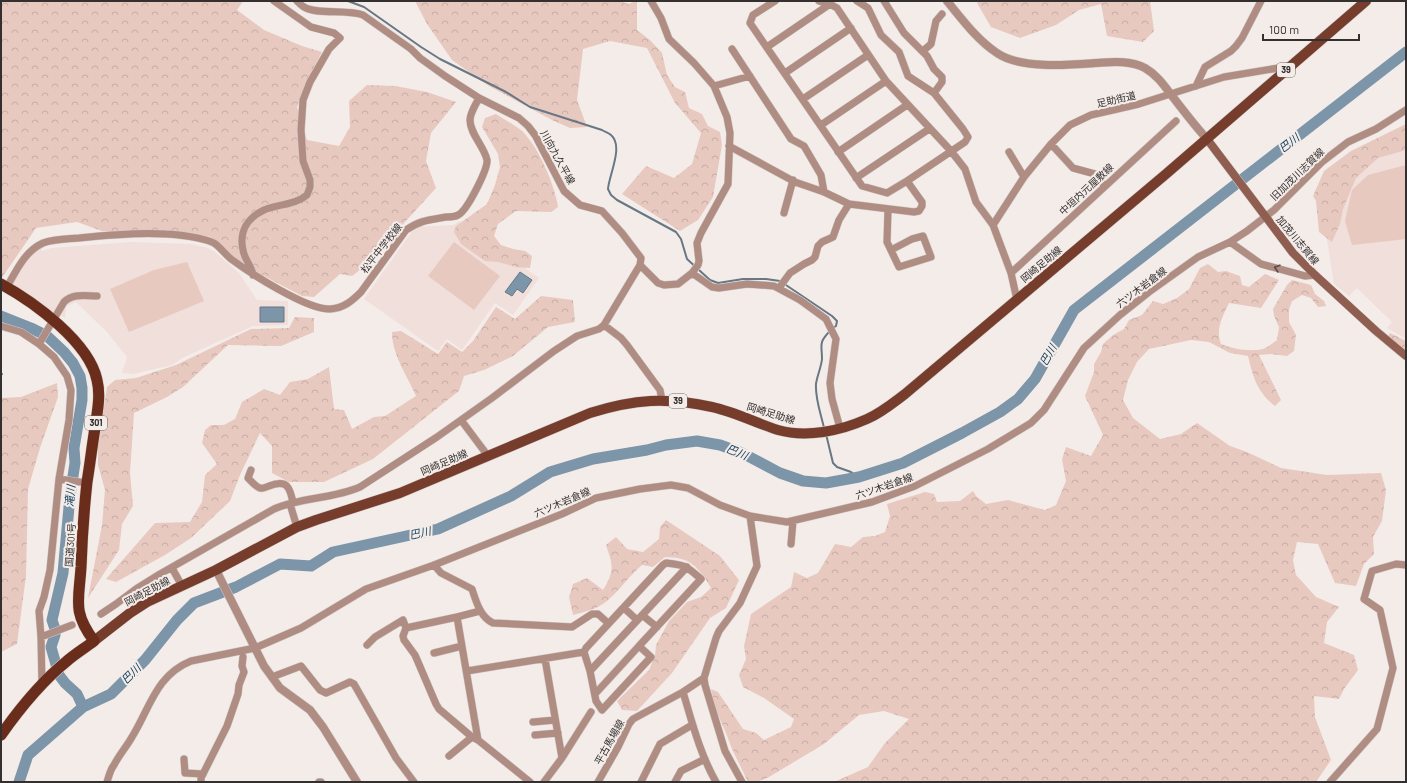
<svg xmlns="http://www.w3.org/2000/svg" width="1407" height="783" font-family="Barlow,'Noto Sans JP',sans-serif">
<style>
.built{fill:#f0dfdb}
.forest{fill:url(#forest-crowns)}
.garden{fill:#e8c9c0}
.water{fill:#7d95a9;stroke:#677784}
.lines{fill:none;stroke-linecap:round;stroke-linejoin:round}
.stream{stroke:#677784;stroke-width:2}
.river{stroke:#7d95a9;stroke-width:11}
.minor-casing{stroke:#d1cac8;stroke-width:8}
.tertiary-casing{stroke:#d1cac8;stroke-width:9}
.secondary-casing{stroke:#d1cac8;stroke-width:9}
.primary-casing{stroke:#d1cac8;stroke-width:11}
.trunk-casing{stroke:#d1cac8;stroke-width:12}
.minor{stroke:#b08d83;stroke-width:7}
.tertiary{stroke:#b08d83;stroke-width:8}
.secondary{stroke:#8f5e50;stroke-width:8}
.primary{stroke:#763c2c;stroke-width:10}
.trunk{stroke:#6a2c1b;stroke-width:11}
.oneway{stroke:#584c48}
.labels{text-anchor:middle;stroke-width:4;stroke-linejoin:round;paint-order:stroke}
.shield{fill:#f4ece9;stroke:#6d6867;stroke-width:1}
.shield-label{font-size:9px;font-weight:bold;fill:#33302f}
.street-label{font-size:10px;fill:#33302f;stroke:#f4ece9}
.water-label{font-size:11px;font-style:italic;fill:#103e5b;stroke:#f4ece9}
</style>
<defs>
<pattern id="forest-crowns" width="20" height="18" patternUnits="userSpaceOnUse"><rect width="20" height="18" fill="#e8c9c0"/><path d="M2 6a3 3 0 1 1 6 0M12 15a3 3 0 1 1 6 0" fill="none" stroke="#c7ada5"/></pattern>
</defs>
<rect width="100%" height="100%" fill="#f4ece9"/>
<path class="built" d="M1406,133V339L1387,328L1392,322L1357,288L1349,296L1334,284L1327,240L1324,208L1335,174Z
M459,221L539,278L513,315L495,303L462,350L447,339L438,351L364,299L415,227L454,225Z
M131,242L191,244L208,248L215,252L239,273L257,300L288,301V325L253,326L182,358L172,365L133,374L122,373L127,357L107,332L76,302L66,306L65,318L55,313L53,315L14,288L13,281L29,257L40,248L42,251L52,248Z"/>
<path class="forest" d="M1,1H243L237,10L264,30L302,46L322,52L309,77L297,107L307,140L339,146L350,127L349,101L367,85L395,86L427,92L456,102L431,133L426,161L436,188L365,266L352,276L340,274L314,297L302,296L245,266L211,237L197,234L102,231L77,222L36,228L1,279Z
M415,1H620L628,4L637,1V30L650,40L662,53L667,75L675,87L685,92L689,108L702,114L708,126L720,132L722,145L713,197L698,220L680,231L622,194L646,166L674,178L692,164L701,133L675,103L647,48L610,41L583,49L577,100L587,127L570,128L552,120L489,86L452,60L427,24Z
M979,1H1150L1154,31L1143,42L1107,36L1101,4L1079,10L1056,25L1020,38L991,27L977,3Z
M496,114C505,120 515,125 522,131C538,146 555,185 558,207L551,212L516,211L498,224L494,236L501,245L513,249L525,251L532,256L530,268L516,267L498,262L485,261L461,244L454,232L456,226L487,204L495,185L500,167L498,154L482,127L485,118Z
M1406,124V150L1378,158L1356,178L1343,209L1340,224L1332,242L1319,232L1316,201L1313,196L1324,171L1351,151Z
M1208,264L1218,272L1226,271L1240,276L1242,285L1249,287L1265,274L1279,280L1261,308L1229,303C1223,316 1215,329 1221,344C1233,349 1250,352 1263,349C1268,347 1273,343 1277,340L1279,327L1274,316L1273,309L1287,285L1292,280L1311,285L1315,294L1324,301L1326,306L1318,307L1311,298L1302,295L1292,301L1289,310V322L1296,335L1294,351L1287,356L1271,354L1259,355L1281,400L1275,406C1257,392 1253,377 1248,356L1230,353L1209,342L1191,340L1149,349L1137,362L1128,380L1123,400L1133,418L1160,439L1181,434L1197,423L1230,446L1247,452L1281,468L1327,475L1381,473L1386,490L1382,521L1373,537L1374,554L1364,564L1356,586L1335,583L1318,544L1297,542L1293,560L1296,575L1316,597L1339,607L1327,622L1324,643L1354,655L1358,670L1344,689L1339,699L1314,696L1315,717L1331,760L1316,782H834L868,767L885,743L909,719L884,711L859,715L824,744L769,777L757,782H748L732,749L726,733L715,708L711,689L718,692L743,729L756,733L764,740L791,727L794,719L764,698L743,687L739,675L746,659L744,646L751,614L791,587L794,572L807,578L818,573L835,544L851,547L863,537L875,536L885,532L890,516L887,504L925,492L934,494L937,502L960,501L973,491L976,496L986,504L1008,500L1045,510L1056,505L1066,481L1062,459L1066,447L1091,456L1103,435L1085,396L1094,372V364L1101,352L1103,344L1113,335L1124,329L1129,320L1142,315L1153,301L1163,304L1177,298L1189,289L1200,268Z
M541,296L573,300L575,322L548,327L513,356L484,370L464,376L459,391L373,459L324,482H289L272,473V446L260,433L240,475L230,501L191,538L165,555L116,582L106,579L155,523L190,522L202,502L205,475L217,464L202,443L205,430L211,425H224L235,419L242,402L264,389L280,395L290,382L308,379L329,367L334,409L344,410L352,429L374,417L385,416L416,396C407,375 392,355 392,332L401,331L438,354L447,342L462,352L473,341L496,307L515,319Z
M295,317L314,318V332L281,346L228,345L183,387L167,397L134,413L130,473L133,506L122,524L119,550L88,598L102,525L105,490L98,465V446L107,387L115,380L136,378L176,365L251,329L289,328Z
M1390,333L1406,341V351L1388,336Z
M57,383L58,397L40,448L28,489L26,576L17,644L1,652V398L21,397Z
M666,520L720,556L739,580L726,608L710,618L672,673L637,711L622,710L617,701L649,670L655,656L656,645L669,621L687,602L701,597L711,588C704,576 695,562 681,559C676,557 670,558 665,557L653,567L642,565C629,576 620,590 607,601C597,609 585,612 573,615L569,597L573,584L587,578L603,590C615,570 613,566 606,545L616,537L627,549L643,552L659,539L660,527Z"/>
<path class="garden" d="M1406,165V239L1352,245L1345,221L1352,190L1368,175Z
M454,242L500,276L474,310L428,276Z
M187,262L204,301L129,332L110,289L154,270Z"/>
<path class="water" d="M520,272L532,280L523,293L517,289L512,296L505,292Z
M260,307H284V322H260Z"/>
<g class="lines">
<path class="stream" d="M348,1L364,7L421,47L440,59L506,92L530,107L602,130C605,132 609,133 611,135C624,146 609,175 608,189L611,195L617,200L676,232L681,239L687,259L710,280L718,283L743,279H766L780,281L832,316L837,321L836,326L833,328
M1,375L2,374
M824,428C821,414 815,399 816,384C817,376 821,368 822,359C822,345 818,343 830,331
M826,434L833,463L837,467L851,472L860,479"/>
<path class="river" d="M1,316L31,328L47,336L64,352L73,363L80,376L82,388V400L74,448L75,463L70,496L63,573L52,620L55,629V635L51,647L59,675L65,683L77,694L83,707
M19,782L28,755L83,707L111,694L145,660L177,620L194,603L236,587L280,564L311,566L333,552L438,529L511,496L550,472L593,459L647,450L666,445L697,441L720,445L742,453L780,473L803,481L826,483L859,477L903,463L962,433L1000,412L1018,399L1035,379L1074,310L1406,52"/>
<defs>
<path id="minor" d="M775,1L753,15L750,23L862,186L887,193L907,181L965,142L968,137L963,129L934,93L908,76L899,52L881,35L868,8L857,1
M819,1L830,4L837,8L886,81L951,151L965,169L976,202L993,225L1011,273L1017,300
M884,1L904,33L927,56L934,69L942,77V82L934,93
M767,47L830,4
M732,49L791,139L804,146L821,175L824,192
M923,51L931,44L936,21L942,14
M785,73L851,28
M714,86L750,76
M1196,86L1205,67L1231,51L1236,46L1242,38L1261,1
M803,99L868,55
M821,125L886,81
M1051,144L1073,168L1095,174L1105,186
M729,146L795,182L824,192L849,204L914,212L919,211L922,206V202L907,181
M838,152L907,105
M1009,152L1024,177
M856,178L929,129
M888,210L887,242L899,267L931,257L923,236L912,239L891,250
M784,213L793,180
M993,225L1024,177L1051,144L1070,125L1091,115L1139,104L1224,77L1290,66
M1230,242L1261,264L1305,276L1315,275
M640,265L658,283L664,285L678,284L692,273L698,265L699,261L697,243L701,233L728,184L730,133L727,117L714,86L694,63L669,39L661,18L651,1
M692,273L712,287L719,288L747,284L774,286L800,300L826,319L836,339L830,383L832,399L840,428
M1011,273L1176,121
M253,275C252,266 244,259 243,250C239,232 247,218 264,210C278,204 295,205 307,195L310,187V180L303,161L301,130L303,100L310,82L329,49L340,38L334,33L311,27L274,1
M7,287C16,271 25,251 43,243C54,239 67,239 79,238C107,235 138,232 166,234C176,234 205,238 214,243C220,247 225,254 231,259C250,273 307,310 330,309C344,308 352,301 361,292L406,230C421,220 429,220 446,217C450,217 455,217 458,215C467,211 488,169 487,160C484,146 470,134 470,120C470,113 476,104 479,98
M779,288L790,273L804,264L812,260L815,257L818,246L822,242L833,237L839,220L849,204
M604,325L621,338L627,345L660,390L662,400
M1,326L21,332L39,344L54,357L67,376L71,390L69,420L59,479L50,570L44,597L39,611L41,637L42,685
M39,344L64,302C73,293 85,296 97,296
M461,420L488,456
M251,470L248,478C251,481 256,487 260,488C263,489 266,487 269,486C287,479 290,487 293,503
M59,479L87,483
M290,504L297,527
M791,544L793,521
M666,563C686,565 686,566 701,579L639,646L651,657L602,710L596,701L590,671L584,652L586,648L663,565Z
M434,565L441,573L472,589C476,601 480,617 493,623L572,627L592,614H598L608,623
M172,568L182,586
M624,608L637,620
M480,611L457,617L478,740L530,782
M101,614L116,604L136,589L160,574L274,509C301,497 333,499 360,487L437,437L492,398L554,351L577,336L599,329L604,325L640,265L641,258L622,233L602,211L580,205L564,191L535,135L528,126L519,118L479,98L445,76L420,58L411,49L363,15C346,9 317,15 304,7C302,6 299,3 297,1
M642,615L657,627
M406,628L403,636L404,640L415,655L436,704L439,709L472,737L478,740
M41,637L72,625
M367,645L375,637L403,620L406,628L457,617
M434,653L462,646
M467,671L584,652
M590,671L687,567
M272,677L301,666L320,690L326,693L350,682L354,684L396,758L414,782
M683,692C692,722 700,754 716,782
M595,694L639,646
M533,722L555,720
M535,735L558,733
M449,756L472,737
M562,758L591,712
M184,759L185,773L203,774
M107,782C109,776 110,770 114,765C119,755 127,746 132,737C150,708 156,675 191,661L255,648L301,628L366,589L434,565L562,514L596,498L640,489L671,485L688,488L720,505L750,516L787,522L872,502L915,486L988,449L1031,423L1044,410L1084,348L1120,315L1149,292L1198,257L1230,242L1247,231L1274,210L1322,162L1348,142L1376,129L1406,110
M201,782V778L227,726L238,694L239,685L244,672L242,666L243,657
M319,782H321
M544,782L562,758L545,659
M598,782L618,747L629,724L633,719L683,692L704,678
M641,782L660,744L692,725
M675,782L681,771L705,759
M742,782L725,751L705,685L704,678L716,638L719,631L740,603L757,566L750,516
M1330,782L1377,729L1393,668L1380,610L1364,599L1372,571L1396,564L1406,565"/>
<path id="tertiary" d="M947,1C962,19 977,40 997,53C1020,69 1068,65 1095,63C1112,62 1130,60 1145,68C1159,76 1167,90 1176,101C1186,114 1196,127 1207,139
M216,570L264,666L280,688L310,710L323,727L357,782"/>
<path id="secondary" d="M1207,139L1293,253L1315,275L1376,331L1406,356"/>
<path id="primary" d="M94,641L130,613L147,602L216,570L297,527L316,520L400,493L590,413C635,399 666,397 712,407C735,412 756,423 778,430C807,438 840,431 867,419C881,413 893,403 905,394L1166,174L1366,1"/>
<path id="trunk" d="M1,284C34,302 89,342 97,380C101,396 97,413 95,428C92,446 90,464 87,482C84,510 82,539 81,567C79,601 72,611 94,641C85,648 75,654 67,661C41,682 20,708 1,735"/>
</defs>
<use href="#minor" class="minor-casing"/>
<use href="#tertiary" class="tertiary-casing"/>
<use href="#secondary" class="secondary-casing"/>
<use href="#primary" class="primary-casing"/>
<use href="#trunk" class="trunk-casing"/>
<use href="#minor" class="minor"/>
<use href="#tertiary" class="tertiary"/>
<use href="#secondary" class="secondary"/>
<use href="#primary" class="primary"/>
<use href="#trunk" class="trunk"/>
</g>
<defs><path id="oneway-chevron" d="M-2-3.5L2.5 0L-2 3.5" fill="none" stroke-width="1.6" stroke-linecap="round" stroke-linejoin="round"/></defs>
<use class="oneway" href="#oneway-chevron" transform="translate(1277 268) rotate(-164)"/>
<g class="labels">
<g class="shield">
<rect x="1277" y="63" width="18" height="14" rx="3"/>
<rect x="669" y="394" width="18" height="14" rx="3"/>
<rect x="85" y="416" width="22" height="14" rx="3"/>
</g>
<g class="shield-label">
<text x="1286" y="73">39</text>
<text x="678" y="404">39</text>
<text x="96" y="426">301</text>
</g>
<g class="street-label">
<text transform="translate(1116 99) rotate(-13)" y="4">足助街道</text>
<text transform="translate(558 157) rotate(61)" y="4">川向九久平線</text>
<text transform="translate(1297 174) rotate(-44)" y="4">旧加茂川志賀線</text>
<text transform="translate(1086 189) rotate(-43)" y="4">中垣内元屋敷線</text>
<text transform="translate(1298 240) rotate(50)" y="4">加茂川志賀線</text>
<text transform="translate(381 248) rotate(-52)" y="4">松平中学校線</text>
<text transform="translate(1041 264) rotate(-40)" y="4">岡崎足助線</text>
<text transform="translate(1141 287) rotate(-37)" y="4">六ツ木岩倉線</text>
<text transform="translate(771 413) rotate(17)" y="4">岡崎足助線</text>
<text transform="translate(444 462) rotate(-23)" y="4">岡崎足助線</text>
<text transform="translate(884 486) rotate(-19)" y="4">六ツ木岩倉線</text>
<text transform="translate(562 502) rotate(-23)" y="4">六ツ木岩倉線</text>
<text transform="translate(70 545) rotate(-86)" y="4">国道301号</text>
<text transform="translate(147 591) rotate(-28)" y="4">岡崎足助線</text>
<text transform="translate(609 742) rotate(-61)" y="4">平古馬場線</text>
</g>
<g class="water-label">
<text transform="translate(1289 143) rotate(-38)" y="4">巴川</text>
<text transform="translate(1048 355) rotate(-60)" y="4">巴川</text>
<text transform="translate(737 452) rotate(22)" y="4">巴川</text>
<text transform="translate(70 496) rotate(-85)" y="4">滝川</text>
<text transform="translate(420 533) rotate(-12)" y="4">巴川</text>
<text transform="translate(131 674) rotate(-45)" y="4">巴川</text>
</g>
</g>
<rect width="1407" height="783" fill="none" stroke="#33302f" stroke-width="4"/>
<path d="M1263 34v6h96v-6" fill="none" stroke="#33302f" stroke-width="2"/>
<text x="1269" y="34" font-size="12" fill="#33302f" stroke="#f4ece9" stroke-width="3" paint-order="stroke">100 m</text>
</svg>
